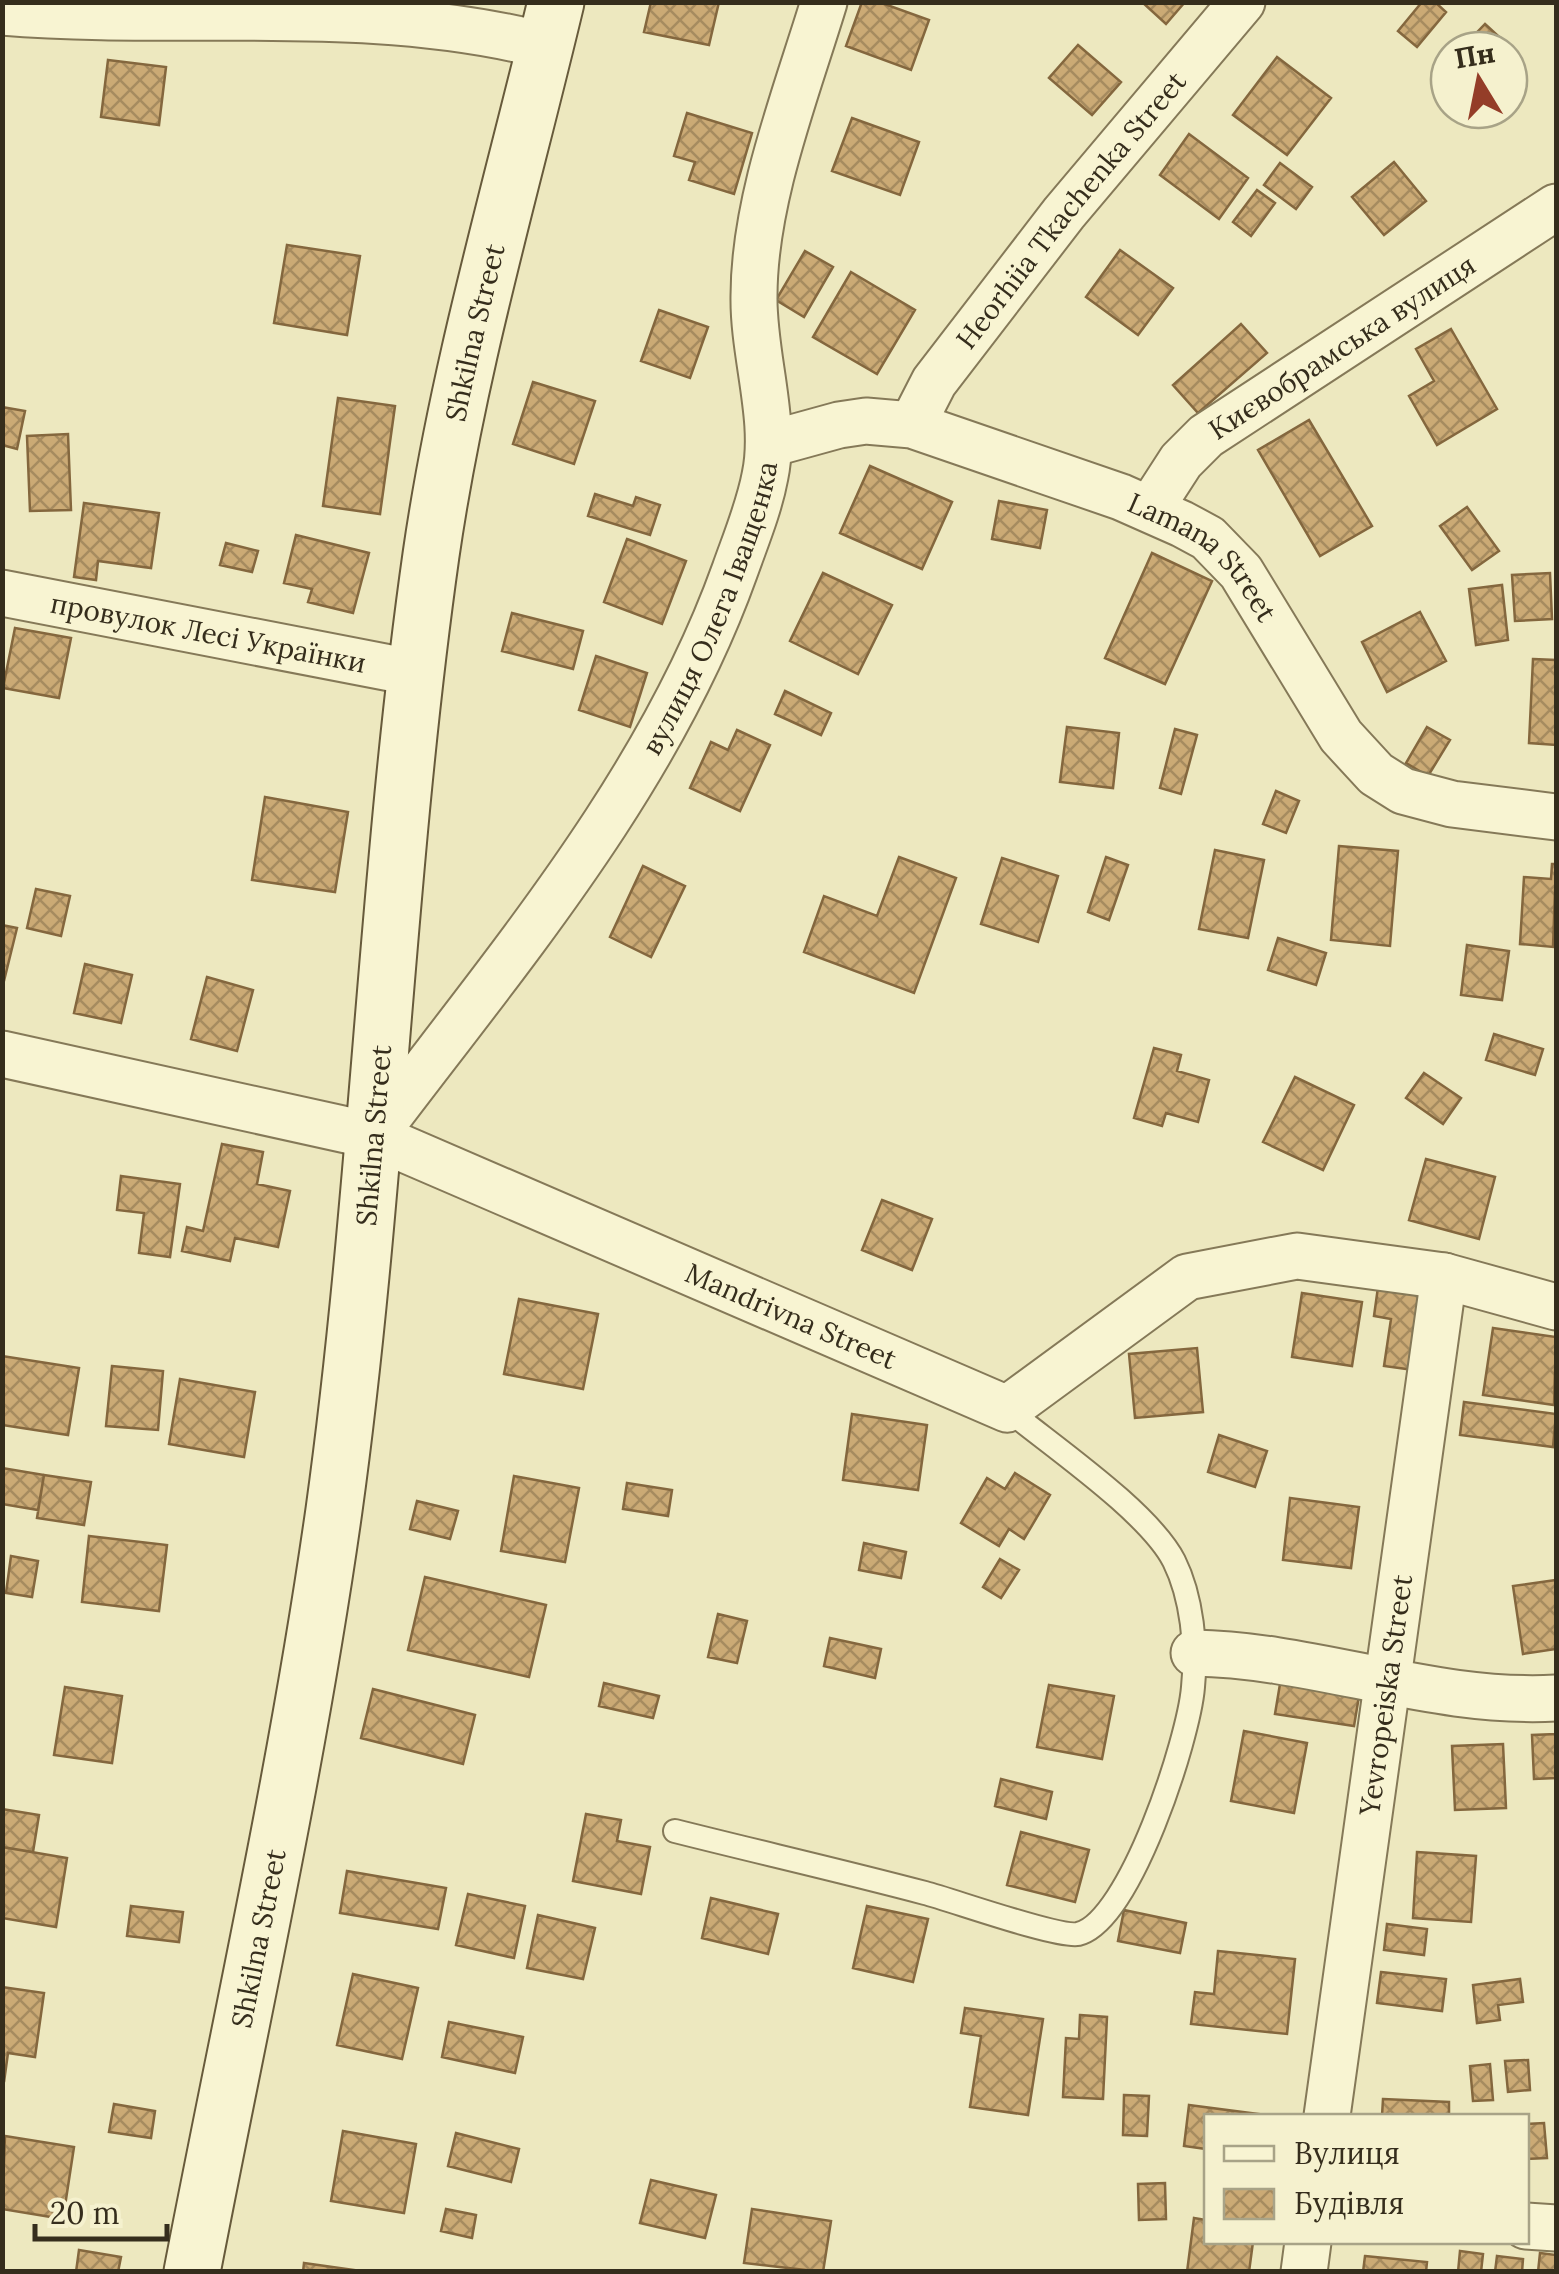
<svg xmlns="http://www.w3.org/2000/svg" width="1559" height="2274" font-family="Lora,serif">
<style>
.building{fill:url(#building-cross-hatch);stroke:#84673e;stroke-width:2.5}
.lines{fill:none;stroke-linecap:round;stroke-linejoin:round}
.service-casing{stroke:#857958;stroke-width:26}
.minor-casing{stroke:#857958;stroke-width:49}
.secondary-casing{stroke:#675a3b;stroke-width:59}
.service{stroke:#f8f4d2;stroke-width:22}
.minor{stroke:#f8f4d2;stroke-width:45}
.secondary{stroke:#f8f4d2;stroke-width:55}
.labels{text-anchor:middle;stroke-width:8;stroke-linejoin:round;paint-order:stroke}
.street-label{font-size:28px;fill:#352d1c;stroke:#f5f1ce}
</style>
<defs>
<pattern id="building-cross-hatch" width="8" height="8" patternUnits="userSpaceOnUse" patternTransform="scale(2.5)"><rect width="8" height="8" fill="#cbaa75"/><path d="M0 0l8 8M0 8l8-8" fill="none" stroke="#a68b5f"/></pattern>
</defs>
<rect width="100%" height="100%" fill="#ede8bf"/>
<path class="building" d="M651,2H719L709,45L644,32Z
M862,2H879L929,20L911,70L846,46Z
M1142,2H1185L1166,24Z
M1422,2H1435L1446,12L1417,47L1398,31Z
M1485,24L1507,44L1502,50H1460Z
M1078,45L1121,82L1092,115L1049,78Z
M1277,57L1331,98L1287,155L1233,115Z
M108,60L166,67L159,125L101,117Z
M687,113L752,133L734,194L689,180L695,162L674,156Z
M852,118L919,142L900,195L832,171Z
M1189,134L1248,178L1219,219L1160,175Z
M1394,162L1426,201L1384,235L1352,197Z
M1280,163L1312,187L1296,209L1264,185Z
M1257,190L1275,203L1251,236L1233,222Z
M287,245L360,256L347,335L274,323Z
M1120,250L1173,288L1138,335L1086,297Z
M805,251L833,267L804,317L776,300Z
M851,272L915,310L877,374L813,337Z
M659,310L708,327L690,378L641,361Z
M1241,324L1267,353L1198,413L1173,385Z
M1451,329L1497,409L1437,445L1409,396L1434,381L1416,349Z
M533,382L595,401L574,464L513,444Z
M338,398L395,406L380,514L323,506Z
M2,407L25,411L17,449L2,445Z
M1309,420L1372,526L1320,556L1258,450Z
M68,434L71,510L30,511L27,436Z
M870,466L952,502L922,569L840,533Z
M595,494L633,506L636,497L660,505L650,535L588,516Z
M999,501L1047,510L1040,548L992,539Z
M84,503L159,513L151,568L98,561L96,580L74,577Z
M1467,507L1499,551L1472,570L1440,526Z
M296,535L369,553L353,613L308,602L312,589L284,583Z
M627,539L686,561L662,624L604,602Z
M226,543L258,551L252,572L220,565Z
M1152,553L1212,581L1165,684L1105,658Z
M823,573L892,605L858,674L790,641Z
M1550,573L1552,619L1515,621L1512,575Z
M1502,585L1508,640L1476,645L1469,589Z
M1420,612L1446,661L1387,692L1362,642Z
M512,613L583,631L573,669L502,651Z
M15,628L71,638L59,698L3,688Z
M596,656L647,673L630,727L579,710Z
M1533,659L1556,660V745L1529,743Z
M785,691L831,713L821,735L775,714Z
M1067,727L1119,733L1113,788L1060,782Z
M1427,727L1450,740L1428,776L1406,763Z
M1175,729L1197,735L1181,794L1160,788Z
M737,730L770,745L740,811L690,788L711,742L728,750Z
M1276,791L1299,801L1286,833L1263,824Z
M265,797L348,812L335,892L252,880Z
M1339,846L1398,851L1390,946L1331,940Z
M1215,850L1264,860L1248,938L1199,929Z
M899,857L956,878L914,993L804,952L824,896L877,916Z
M1106,857L1128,865L1109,920L1088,912Z
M1002,858L1058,876L1038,942L981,924Z
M1552,864H1556L1553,947L1520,944L1524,877L1551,879Z
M643,866L685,886L651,957L610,937Z
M36,889L70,896L61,936L27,928Z
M2,925L17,928L2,989Z
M1278,938L1326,953L1316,985L1268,970Z
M1467,945L1509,951L1502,1000L1461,995Z
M85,964L132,975L121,1023L74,1013Z
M207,977L253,990L237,1051L191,1039Z
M1494,1034L1543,1049L1535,1075L1486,1060Z
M1154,1048L1181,1055L1177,1071L1209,1080L1198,1122L1166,1113L1162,1126L1134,1118Z
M1424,1073L1461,1098L1443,1124L1406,1098Z
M1295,1077L1354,1105L1323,1170L1263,1142Z
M222,1144L263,1152L257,1184L290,1191L278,1247L235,1238L230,1261L182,1251L187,1227L203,1231Z
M1426,1159L1495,1177L1479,1239L1409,1220Z
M121,1176L180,1184L170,1257L139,1253L144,1213L117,1210Z
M882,1200L932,1219L912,1270L862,1250Z
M1379,1280L1426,1286L1414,1370L1384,1366L1391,1319L1374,1316Z
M1302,1293L1362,1302L1352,1366L1292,1357Z
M519,1299L598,1314L583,1389L504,1374Z
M1493,1328L1556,1337L1554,1405L1483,1395Z
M1197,1348L1203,1412L1135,1418L1129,1354Z
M2,1356L79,1368L68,1435L2,1425Z
M112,1366L163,1371L158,1430L106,1426Z
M180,1379L255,1392L244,1457L169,1444Z
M1464,1402L1556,1414L1553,1447L1460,1435Z
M852,1414L927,1425L918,1490L843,1480Z
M1219,1435L1267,1451L1255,1487L1208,1472Z
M2,1468L44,1475L38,1510L2,1504Z
M1015,1473L1050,1495L1024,1539L1009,1529L999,1546L961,1523L987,1478L1005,1489Z
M44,1475L91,1482L84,1525L37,1518Z
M514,1476L579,1488L565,1562L501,1551Z
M627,1483L672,1490L668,1516L623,1509Z
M1290,1498L1359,1507L1351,1568L1283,1560Z
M417,1501L458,1511L450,1539L410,1529Z
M89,1536L167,1545L159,1611L82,1602Z
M864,1543L906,1552L901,1578L859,1570Z
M11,1556L38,1561L32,1597L6,1593Z
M1000,1559L1019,1570L1001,1598L983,1587Z
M425,1577L546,1605L529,1677L408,1650Z
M1556,1580V1649L1523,1654L1513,1586Z
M718,1614L747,1621L737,1663L708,1657Z
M830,1638L881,1649L875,1678L824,1666Z
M604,1683L659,1696L653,1718L599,1706Z
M1280,1684L1359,1696L1354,1726L1275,1714Z
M1049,1685L1114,1696L1102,1759L1037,1747Z
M65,1687L122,1696L112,1763L54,1755Z
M373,1689L475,1715L463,1764L361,1738Z
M1555,1716H1556V1778L1534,1779L1532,1735L1556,1734Z
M1244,1731L1307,1743L1294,1813L1231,1801Z
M1503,1744L1506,1808L1455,1810L1452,1746Z
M1001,1779L1052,1792L1046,1819L995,1806Z
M2,1809L39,1815L33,1852L2,1847Z
M586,1814L621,1820L617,1841L650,1847L641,1894L573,1881Z
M1021,1832L1089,1850L1075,1902L1007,1885Z
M2,1847L67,1858L56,1927L2,1918Z
M1417,1852L1476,1856L1471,1922L1413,1918Z
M347,1871L446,1888L438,1929L340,1913Z
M468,1894L525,1906L514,1958L456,1945Z
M711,1898L778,1914L768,1954L702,1938Z
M131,1906L183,1912L179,1942L127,1936Z
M867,1906L928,1919L913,1982L853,1968Z
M1124,1910L1186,1923L1180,1953L1118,1941Z
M538,1915L595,1928L583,1979L527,1968Z
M1387,1924L1427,1929L1424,1955L1384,1950Z
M1218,1951L1295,1959L1287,2034L1191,2024L1195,1992L1214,1994Z
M1381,1972L1446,1979L1442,2011L1377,2003Z
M353,1974L418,1988L402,2059L337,2045Z
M1520,1979L1523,2002L1498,2005L1500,2020L1477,2023L1473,1985Z
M2,1987L44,1993L35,2057L8,2053L4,2082Z
M965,2008L1043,2019L1028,2115L970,2107L981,2036L961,2033Z
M1080,2015L1107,2017L1103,2099L1063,2097L1066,2038L1079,2039Z
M449,2022L523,2037L515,2073L442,2057Z
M1528,2060L1530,2090L1508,2092L1505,2061Z
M1490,2064L1493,2100L1473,2101L1470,2066Z
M1124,2095L1149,2096L1147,2136L1123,2135Z
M1383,2099L1449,2102V2116H1382Z
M114,2104L155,2111L151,2138L109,2132Z
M1189,2105L1273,2116H1206V2149L1184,2146Z
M1544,2123L1547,2158L1526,2159V2124Z
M343,2131L416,2144L404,2213L331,2201Z
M456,2133L519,2149L511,2182L448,2166Z
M5,2136L74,2147L63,2219L2,2209Z
M651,2180L716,2195L705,2238L640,2223Z
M1165,2183L1166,2219L1139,2220L1138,2184Z
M446,2209L476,2215L472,2238L441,2231Z
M752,2209L831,2221L823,2272L744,2263Z
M1194,2218L1206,2220V2242H1253L1249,2272H1187Z
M79,2250L121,2257L118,2272H76Z
M1460,2251L1483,2254L1481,2272H1458Z
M1540,2253L1556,2255V2272H1538Z
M1365,2256L1427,2262L1426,2272H1363Z
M1497,2256L1523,2259L1522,2272H1495Z
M304,2263L368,2272H303Z"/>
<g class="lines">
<defs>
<path id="service" d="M675,1831C758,1852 842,1871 925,1893C952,1900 1058,1938 1078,1934C1130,1922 1189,1738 1193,1687C1197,1648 1192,1597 1174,1561C1149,1512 1052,1446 1007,1409"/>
<g id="minor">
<path d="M2,12C183,27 368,0 546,46"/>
<path id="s1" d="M912,425L934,382L1064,213L1242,2"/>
<path id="s2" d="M770,444L839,425L866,421L912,425L1121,497L1182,524L1208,538L1241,572L1341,736L1376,774L1403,791L1452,804L1556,817"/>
<path id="s3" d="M1150,509L1181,461L1206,436L1556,207"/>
<path id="s4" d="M2,593L416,673"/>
<path id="s5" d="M2,1054L374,1136L1007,1409L1187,1277L1297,1256L1444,1276L1556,1307"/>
<path id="s6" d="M374,1136C508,958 659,783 735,570C746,539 759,508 765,476C777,420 753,355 754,296C754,200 796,94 824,2"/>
<path d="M1194,1653C1316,1655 1433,1705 1556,1698"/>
<path id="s7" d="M1327,2116L1444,1276"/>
<path d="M1526,2226L1556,2228"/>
<path d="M1304,2272L1308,2242"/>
</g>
<g id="secondary">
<path id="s8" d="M192,2272C241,2018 298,1765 334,1510C378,1193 386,872 431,555C458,368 512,186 556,2"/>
</g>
</defs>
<use href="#service" class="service-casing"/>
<use href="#minor" class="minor-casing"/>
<use href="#secondary" class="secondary-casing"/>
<use href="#service" class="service"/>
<use href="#minor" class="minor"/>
<use href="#secondary" class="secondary"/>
</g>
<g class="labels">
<g class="street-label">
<text dy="10" stroke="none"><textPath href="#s1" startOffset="268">Heorhiia Tkachenka Street</textPath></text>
<text dy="10" stroke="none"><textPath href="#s8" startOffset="1962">Shkilna Street</textPath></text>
<text dy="10" stroke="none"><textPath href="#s3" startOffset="255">Києвобрамська вулиця</textPath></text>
<text dy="10" stroke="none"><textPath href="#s2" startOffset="470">Lamana Street</textPath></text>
<text dy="10" stroke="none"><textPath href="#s6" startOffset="630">вулиця Олега Іващенка</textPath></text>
<text dy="10" stroke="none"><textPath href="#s4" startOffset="210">провулок Лесі Українки</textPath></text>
<text dy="10" stroke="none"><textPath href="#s8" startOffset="1152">Shkilna Street</textPath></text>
<text dy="10" stroke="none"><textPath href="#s5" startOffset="835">Mandrivna Street</textPath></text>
<text dy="10" stroke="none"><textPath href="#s7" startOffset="425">Yevropeiska Street</textPath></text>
<text dy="10" stroke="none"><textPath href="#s8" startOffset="340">Shkilna Street</textPath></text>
</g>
</g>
<rect width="1559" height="2274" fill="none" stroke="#352d1c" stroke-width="10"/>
<rect x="1204" y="2114" width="325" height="130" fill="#f5f1ce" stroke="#a8a387" stroke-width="2.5"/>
<rect x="1224" y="2146" width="50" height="15" fill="#f8f4d2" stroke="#a8a387" stroke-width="2.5"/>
<text x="1294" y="2164" font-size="30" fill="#352d1c">Вулиця</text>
<rect x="1224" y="2189" width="50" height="30" fill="url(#building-cross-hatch)" stroke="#a8a387" stroke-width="2.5"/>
<text x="1294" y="2214" font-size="30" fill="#352d1c">Будівля</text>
<g transform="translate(1479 80) rotate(350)"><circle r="48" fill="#f5f1ce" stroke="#a8a387" stroke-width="2.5"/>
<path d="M0-8L18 38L0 25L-18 38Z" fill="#943d28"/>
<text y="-15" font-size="28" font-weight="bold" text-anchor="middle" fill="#352d1c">Пн</text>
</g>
<path d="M35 2224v15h132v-15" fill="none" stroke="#352d1c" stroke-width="5"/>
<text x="50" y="2224" font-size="30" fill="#352d1c" stroke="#f5f1ce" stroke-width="8" paint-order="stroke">20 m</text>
</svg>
